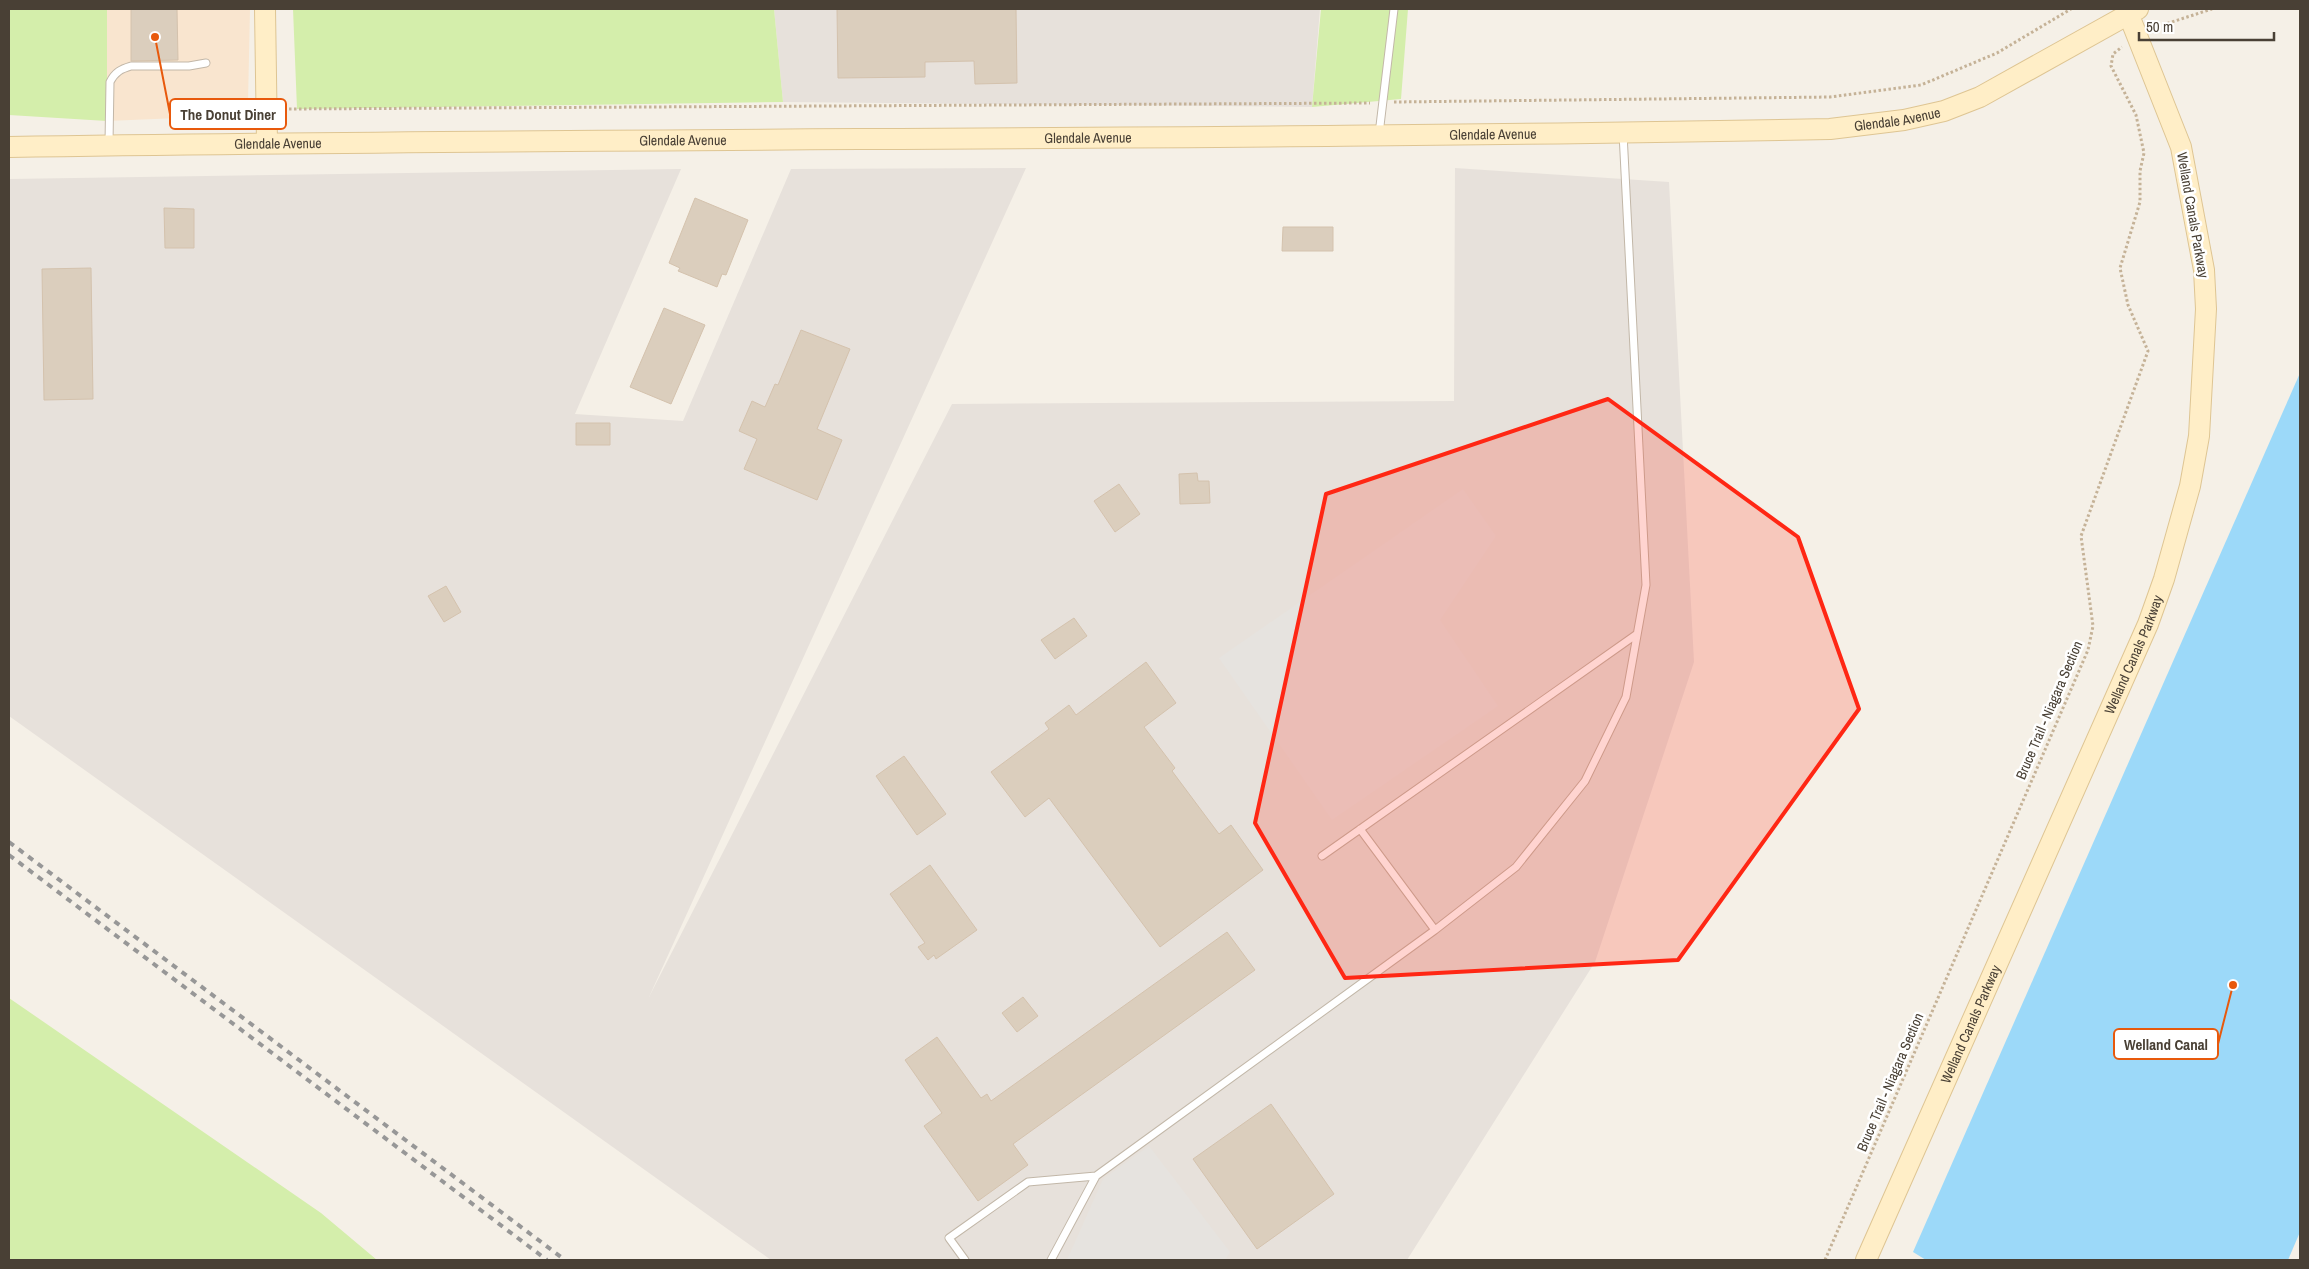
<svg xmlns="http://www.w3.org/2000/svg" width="2309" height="1269" font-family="'Archivo Narrow',sans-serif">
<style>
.commercial{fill:#f9e5cf}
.industrial{fill:#e7e1db}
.green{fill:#d4eeab}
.parking{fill:#e6e3df}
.water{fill:#9cd9f9}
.building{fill:#dbcebd;stroke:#d4c2ad}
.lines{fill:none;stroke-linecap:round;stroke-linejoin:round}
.lane-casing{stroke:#c2b7a8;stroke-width:9}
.secondary-casing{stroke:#dec593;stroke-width:22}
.path{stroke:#c5b297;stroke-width:3;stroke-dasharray:2.5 2.5;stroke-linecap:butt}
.lane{stroke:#fff;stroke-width:7}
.secondary{stroke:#ffeec7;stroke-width:20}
.rail{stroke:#979797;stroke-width:4;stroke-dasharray:6 6;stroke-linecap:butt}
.marked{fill:#ff2714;fill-opacity:0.2;stroke:#ff2714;stroke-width:4;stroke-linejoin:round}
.labels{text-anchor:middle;stroke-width:5;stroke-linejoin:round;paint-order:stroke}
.street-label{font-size:14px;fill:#494035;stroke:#fff}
.leader{fill:none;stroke:#e8590c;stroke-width:2}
.callout-dot{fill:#e8590c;stroke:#fff;stroke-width:2}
.callout{fill:#fff;stroke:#e8590c;stroke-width:2}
.callout-label{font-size:15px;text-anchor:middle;font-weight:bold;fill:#494035}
</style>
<rect width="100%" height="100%" fill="#f5f0e7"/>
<path class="commercial" d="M107,9H250L248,103L227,116L107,121Z"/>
<path class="industrial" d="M774,9H1320L1312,107L783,102Z
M1026,168L649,997L952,404L1454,401L1455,168L1669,182L1694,662L1595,962L1407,1260H771L9,716V179L681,169L575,414L683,421L791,169Z"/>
<path class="green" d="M9,9H107V121L9,115Z
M293,9H774L783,102L297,109Z
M1321,9H1408L1401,99L1312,107Z
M9,998L321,1213L377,1260H9Z"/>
<path class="parking" d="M1463,489L1496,536L1440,620L1498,706L1332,820L1219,658Z
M1149,1146L1230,1252L1225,1260H1067L1103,1179Z"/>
<path class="water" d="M2300,373V1232L2288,1260H1926L1913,1252Z"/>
<path class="building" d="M131,9H177L178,60L131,61Z
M837,9H1016L1017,83L975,84L974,61L925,62V77L838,78Z
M695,198L748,220L726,275L722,274L717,287L678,271L680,268L669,263Z
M164,208L194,209V248H165Z
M1283,227H1333V251H1282Z
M91,268L93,399L44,400L42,269Z
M664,308L705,325L671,404L630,387Z
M801,330L850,349L817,429L842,440L817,500L744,469L757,439L739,431L752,401L765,407L775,384L778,385Z
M576,423H610V445H576Z
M1197,473L1198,481H1209L1210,503L1180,504L1179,474Z
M1119,484L1140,514L1115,532L1094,501Z
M446,586L461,612L444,622L428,596Z
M1074,618L1087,636L1055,659L1041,640Z
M1146,662L1176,703L1144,727L1175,768L1172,771L1219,834L1231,825L1263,870L1160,947L1049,798L1025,817L991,772L1049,729L1045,723L1069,705L1076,715Z
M904,756L946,814L917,835L876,776Z
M930,865L977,930L936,959L934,955L928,960L918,947L925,943L890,894Z
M1227,932L1255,970L1013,1144L1028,1165L978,1201L924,1126L942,1113L905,1060L937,1037L981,1098L987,1094L991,1101Z
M1023,997L1038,1016L1017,1032L1002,1013Z
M1271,1104L1334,1194L1257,1249L1193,1159Z"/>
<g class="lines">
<defs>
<path id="lane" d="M1379,134L1394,9
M109,143L110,82C115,72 121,69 131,66H189L206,63
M1360,829L1435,930
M1322,856L1637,634
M965,1260L949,1238L1028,1182L1096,1176
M1051,1260L1096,1176L1435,930L1516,867L1585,781L1626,697L1646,585L1623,133"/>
<g id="secondary">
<path d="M265,9L267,143"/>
<path id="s1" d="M9,147C616,137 1223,141 1830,129L1904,120L1944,111L1980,97L2138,9"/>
<path id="s2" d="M1866,1260L2148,624L2164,579L2190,486L2199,436L2206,309L2204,270L2181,147L2128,13"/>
</g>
</defs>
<use href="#lane" class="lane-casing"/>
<use href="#secondary" class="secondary-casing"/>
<path class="path" d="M2153,28L2212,9
M1394,102L1830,97L1921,85L1997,53L2071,9
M284,109L1370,103
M1825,1260L2088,650L2093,626L2081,536L2148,351L2128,305L2120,268L2140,202V171L2144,153L2136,115L2111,66L2113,54L2122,47"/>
<use href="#lane" class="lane"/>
<use href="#secondary" class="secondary"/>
<path class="rail" d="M9,842L565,1260
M9,855L547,1260"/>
</g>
<path class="marked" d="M1608,399L1798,537L1859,709L1678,960L1345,978L1255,823L1326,494Z"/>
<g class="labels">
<g class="street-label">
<text dy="5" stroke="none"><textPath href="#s1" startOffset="1889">Glendale Avenue</textPath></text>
<text dy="5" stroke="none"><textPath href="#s1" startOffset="1484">Glendale Avenue</textPath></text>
<text dy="5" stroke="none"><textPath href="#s1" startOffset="1079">Glendale Avenue</textPath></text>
<text dy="5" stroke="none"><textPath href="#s1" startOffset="674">Glendale Avenue</textPath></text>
<text dy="5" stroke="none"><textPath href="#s1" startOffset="269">Glendale Avenue</textPath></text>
<text transform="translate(2193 215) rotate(80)" y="5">Welland Canals Parkway</text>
<text dy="5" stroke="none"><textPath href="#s2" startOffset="662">Welland Canals Parkway</textPath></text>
<text transform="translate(2049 710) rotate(-67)" y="5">Bruce Trail - Niagara Section</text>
<text dy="5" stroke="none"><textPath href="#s2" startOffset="258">Welland Canals Parkway</textPath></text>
<text transform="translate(1890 1082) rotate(-67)" y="5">Bruce Trail - Niagara Section</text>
</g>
</g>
<path class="leader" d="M155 37L170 114M2233 985L2218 1044"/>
<g class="callout-dot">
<circle cx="155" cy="37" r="5"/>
<circle cx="2233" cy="985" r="5"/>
</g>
<g class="callout">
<rect x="170" y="99" width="116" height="30" rx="5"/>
<rect x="2114" y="1029" width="104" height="30" rx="5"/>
</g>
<g class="callout-label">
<text x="228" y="120">The Donut Diner</text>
<text x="2166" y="1050">Welland Canal</text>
</g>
<rect width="2309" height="1269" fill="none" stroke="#494035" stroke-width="20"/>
<path d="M2139 32v8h135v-8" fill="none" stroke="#494035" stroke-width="2.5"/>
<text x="2146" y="32" font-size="15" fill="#494035" stroke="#ffffff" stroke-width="4" paint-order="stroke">50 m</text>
</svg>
